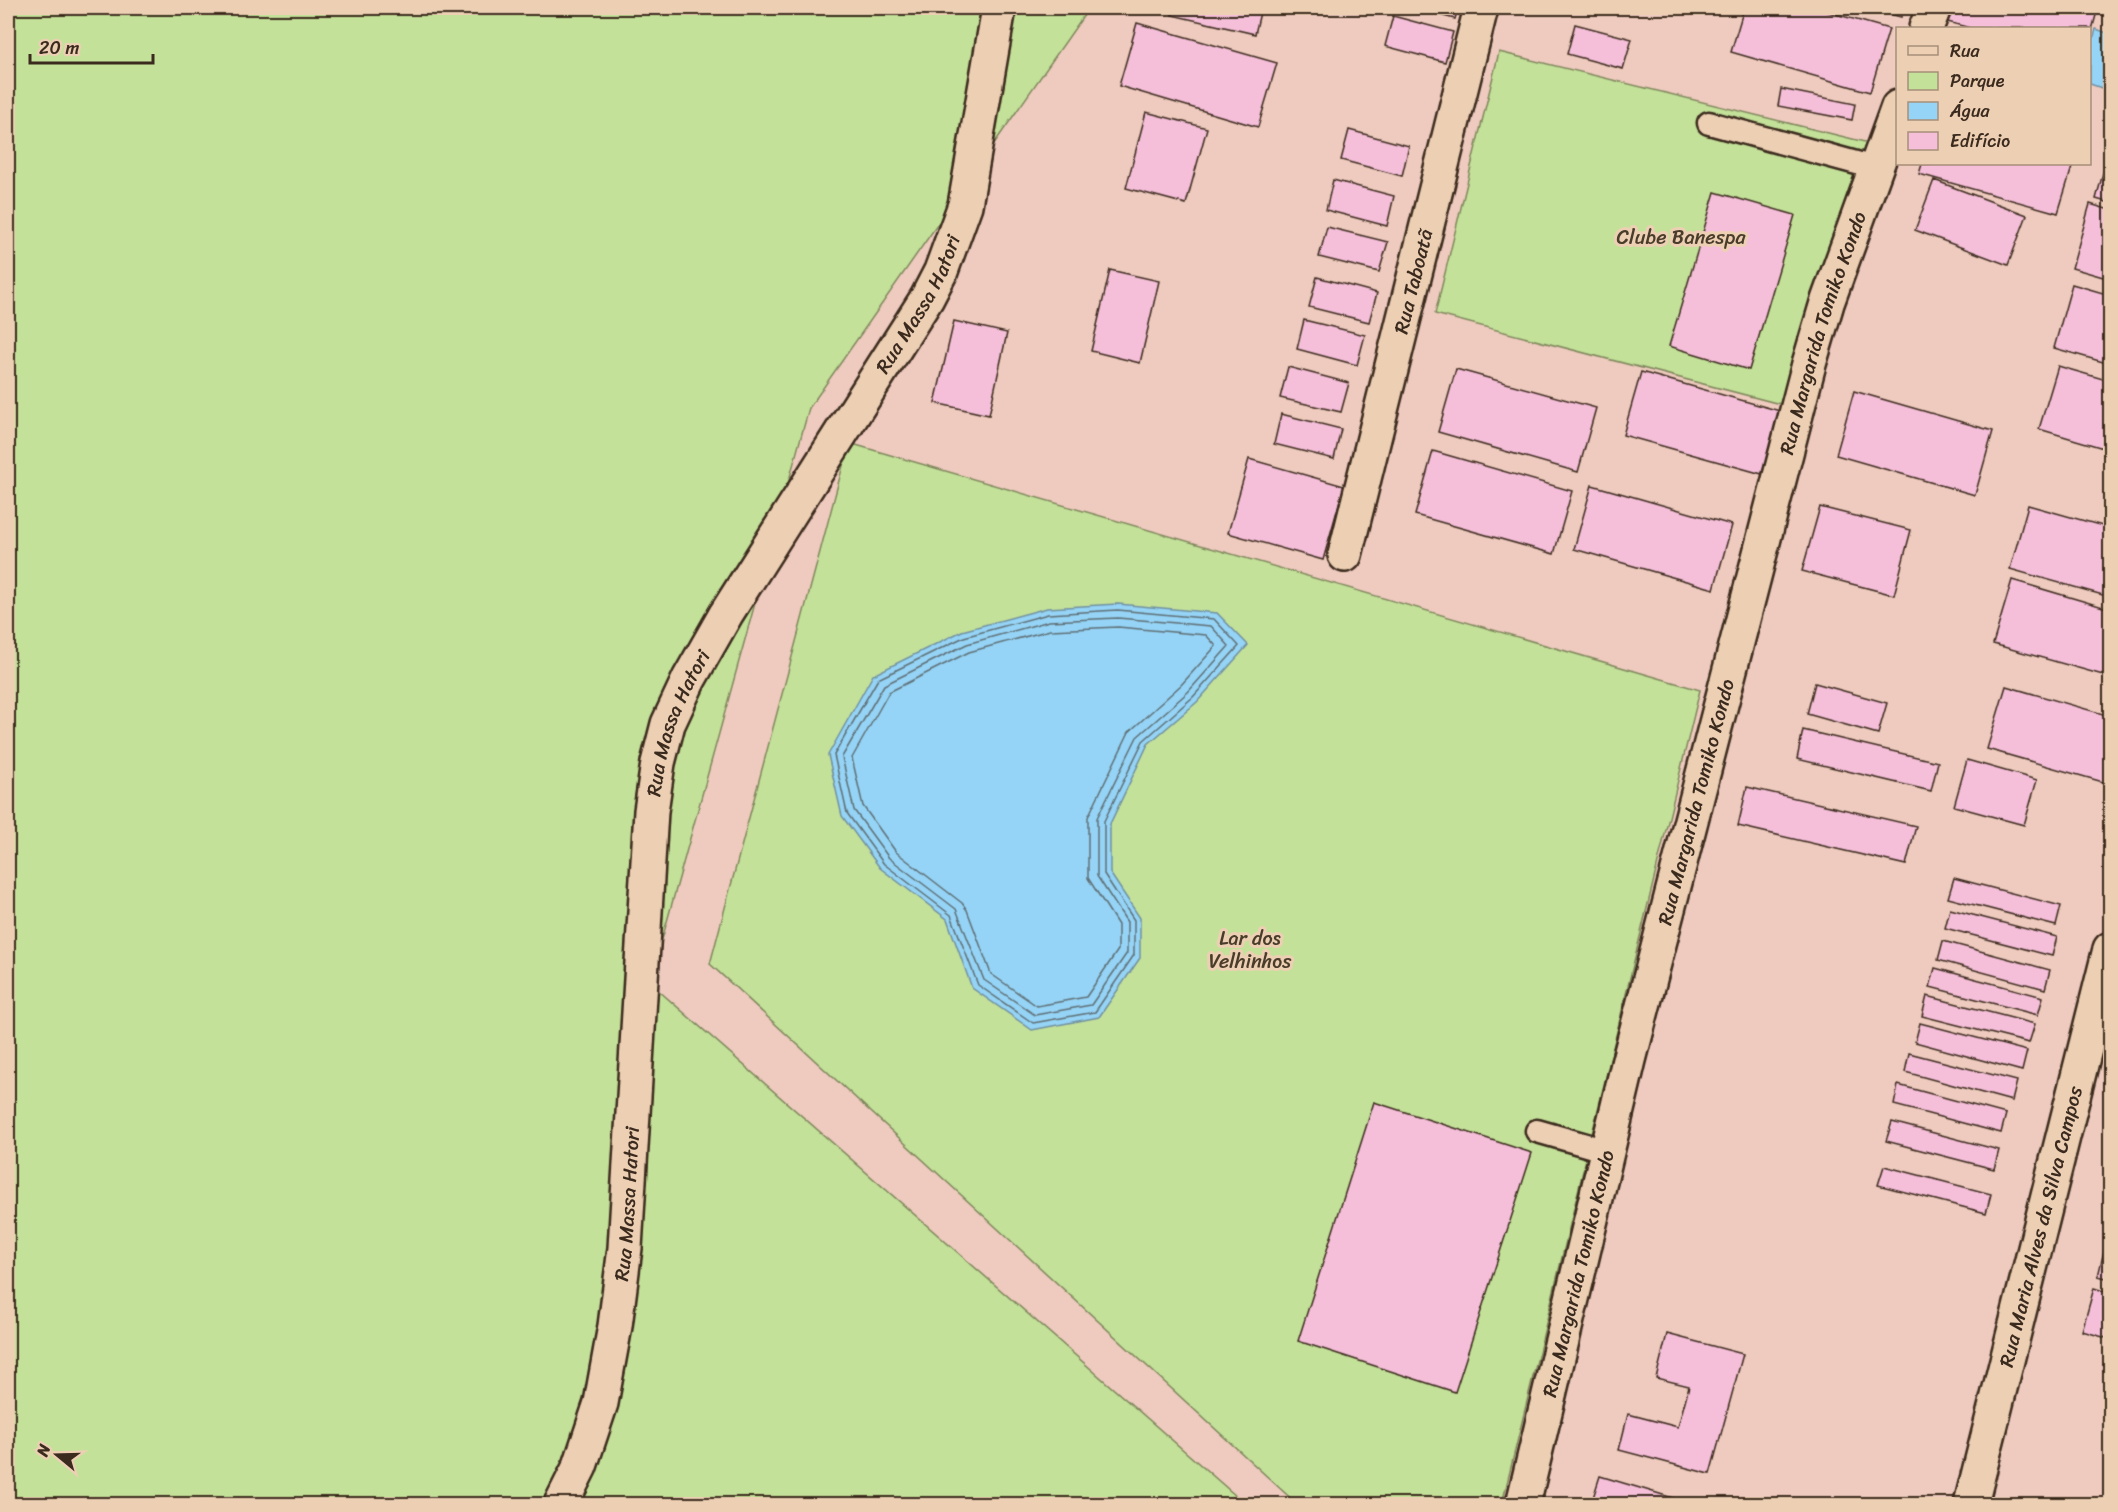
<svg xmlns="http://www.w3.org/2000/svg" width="2118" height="1512" font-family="Sriracha,sans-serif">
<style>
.green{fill:#c3e199;stroke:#7f865c;stroke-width:1.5}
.water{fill:#95d4f6;stroke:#7190a0;stroke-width:1.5}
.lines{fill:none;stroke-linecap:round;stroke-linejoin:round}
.shore{stroke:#5f6e74;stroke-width:1.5}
.building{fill:#f5bfd9;stroke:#3b2a1e;stroke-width:1.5}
.service-casing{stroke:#3b2a1e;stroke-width:27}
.minor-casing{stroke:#3b2a1e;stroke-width:38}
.service{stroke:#edd0b4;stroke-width:22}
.minor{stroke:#edd0b4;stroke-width:33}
.labels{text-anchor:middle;stroke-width:6;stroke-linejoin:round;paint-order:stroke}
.park-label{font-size:20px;fill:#493c2a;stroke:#edd0b4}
.street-label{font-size:20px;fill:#3b2a1e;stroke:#edd0b4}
</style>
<rect width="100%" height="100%" fill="#efcbbf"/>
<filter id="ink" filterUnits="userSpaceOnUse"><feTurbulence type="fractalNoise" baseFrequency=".0167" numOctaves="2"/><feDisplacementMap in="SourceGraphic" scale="12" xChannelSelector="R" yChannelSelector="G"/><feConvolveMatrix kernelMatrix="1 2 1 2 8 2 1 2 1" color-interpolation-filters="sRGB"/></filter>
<g filter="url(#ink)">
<path class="green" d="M8,8H1089L809,408L650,983L1245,1504H8Z
M1499,52L1869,143L1784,405L1435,314Z
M849,443L1700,690L1502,1504H1297L710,964Z"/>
<path class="water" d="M2096,29L2110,34V91L2090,84V50Z
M1118,604L1217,613L1248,645L1197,702L1148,744L1110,824V873L1140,918V958L1099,1017L1032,1030L972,988L947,919L880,868L842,816L828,755L873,675L962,631L1047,608Z"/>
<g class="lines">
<path class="shore" d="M1118,610L1214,619L1239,646L1193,697L1143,741L1104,821V874L1134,920V955L1095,1012L1033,1023L978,985L951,915L884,864L847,813L834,755L878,679L964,637L1048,614Z
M1118,618L1211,626L1229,646L1188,692L1137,737L1097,818V876L1127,922V953L1091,1005L1035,1015L984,980L956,909L889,858L854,810L842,757L884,685L967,644L1049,621Z
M1118,627L1206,635L1216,646L1181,685L1129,732L1088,817V878L1118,925V950L1086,997L1037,1006L991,974L967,910L962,903L896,852L863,806L852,758L889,692L969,652L1050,630Z"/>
</g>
<path class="building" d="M1174,8H1261L1255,34L1172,15Z
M1413,8H1458L1455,19Z
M1744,8H1814L1889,29L1870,92L1731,52Z
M1869,8H1904L1901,17Z
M1948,8H2098L2090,37V28H1970L1944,21Z
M1393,16L1453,32L1445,62L1385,46Z
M1137,23L1277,63L1258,127L1119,86Z
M1575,24L1632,39L1623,69L1567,54Z
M1781,89L1855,104L1852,120L1778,106Z
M1146,112L1207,128L1186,204L1126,188Z
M1349,130L1409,146L1402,176L1341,160Z
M2110,147V203L2096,199Z
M1922,164H2073L2058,213L1919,174Z
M1333,180L1394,196L1387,226L1326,210Z
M1934,180L2027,215L2008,265L1915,230Z
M1715,192L1795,215L1749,370L1669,346Z
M2090,204L2110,210V279L2072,268Z
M1327,227L1388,242L1379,272L1319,257Z
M1110,270L1159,281L1140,363L1091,351Z
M1317,277L1377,293L1369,322L1309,307Z
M2072,284L2110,295V364L2054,348Z
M1304,320L1365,335L1357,365L1297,349Z
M954,321L1007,333L989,415L935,403Z
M2058,366L2110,381V450L2039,429Z
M1288,367L1349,383L1341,412L1280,398Z
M1456,369L1596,408L1578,472L1438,432Z
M1641,372L1780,411L1762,474L1623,435Z
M1854,391L1993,431L1975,495L1836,455Z
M1281,414L1341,429L1334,459L1274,444Z
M1433,451L1572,491L1554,554L1415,515Z
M1249,459L1344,486L1323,560L1228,533Z
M1592,485L1732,525L1714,589L1574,549Z
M2028,505L2110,528V597L2010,569Z
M1820,507L1911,530L1894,595L1802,571Z
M2012,580L2110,609V677L1993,644Z
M1815,683L1887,703L1878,734L1807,714Z
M2006,686L2110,716V784L1987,749Z
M1803,730L1938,762L1931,791L1797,759Z
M1967,760L2037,780L2024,825L1954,806Z
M1747,787L1916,826L1906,865L1738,826Z
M1954,878L2061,906L2056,926L1948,898Z
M1950,909L2057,937L2052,956L1945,928Z
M1943,941L2050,970L2045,989L1938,960Z
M1935,968L2043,997L2038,1015L1930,987Z
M1927,996L2035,1024L2029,1043L1922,1016Z
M1920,1023L2027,1051L2022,1071L1915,1042Z
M1909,1053L2017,1081L2012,1101L1905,1072Z
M1898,1085L2006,1114L2001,1133L1894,1105Z
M1374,1102L1532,1153L1455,1392L1298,1341Z
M1892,1122L1999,1150L1994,1169L1886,1141Z
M1884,1166L1991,1194L1986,1213L1878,1185Z
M2105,1247L2110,1248V1279L2098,1276Z
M2094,1288L2110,1293V1339L2082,1331Z
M1667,1334L1743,1354L1710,1474L1619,1450L1628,1414L1678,1427L1689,1386L1656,1378Z
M1600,1476L1693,1504H1591Z"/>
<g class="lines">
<defs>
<path id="service" d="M1709,123L1875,168
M1537,1131L1607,1151"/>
<g id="minor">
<path d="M1926,28L1934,8"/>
<path id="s1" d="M1345,555L1481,8"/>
<path id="s2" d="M561,1504L580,1466L601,1403L615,1326L625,1248L651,811L658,763L668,724L689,679L726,614L927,298L941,271L965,205L999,8"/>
<path id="s3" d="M1523,1504L1629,1060L1809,364L1827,303L1898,107"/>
<path id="s4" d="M1971,1504L2110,949"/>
</g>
</defs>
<use href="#service" class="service-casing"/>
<use href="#minor" class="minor-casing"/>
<use href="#service" class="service"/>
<use href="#minor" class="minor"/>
</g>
</g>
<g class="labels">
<g class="park-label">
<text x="1681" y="244">Clube Banespa</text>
<text x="1250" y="945">Lar dos<tspan x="1250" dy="23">Velhinhos</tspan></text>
</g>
<g class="street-label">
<text dy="7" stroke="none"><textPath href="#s1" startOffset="282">Rua Taboatã</textPath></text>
<text dy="7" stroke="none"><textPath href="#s2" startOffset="1282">Rua Massa Hatori</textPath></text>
<text dy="7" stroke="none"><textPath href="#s3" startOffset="1209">Rua Margarida Tomiko Kondo</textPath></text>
<text dy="7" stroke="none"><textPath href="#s2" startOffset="796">Rua Massa Hatori</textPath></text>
<text dy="7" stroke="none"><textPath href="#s3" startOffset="723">Rua Margarida Tomiko Kondo</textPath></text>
<text dy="7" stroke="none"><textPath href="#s2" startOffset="310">Rua Massa Hatori</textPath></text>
<text dy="7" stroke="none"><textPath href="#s4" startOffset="286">Rua Maria Alves da Silva Campos</textPath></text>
<text dy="7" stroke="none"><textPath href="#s3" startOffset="237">Rua Margarida Tomiko Kondo</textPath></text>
</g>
</g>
<rect width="2118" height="1512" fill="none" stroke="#edd0b4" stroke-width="30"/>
<rect x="15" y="15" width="2088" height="1482" fill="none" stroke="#3b2a1e" stroke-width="2" filter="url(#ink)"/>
<rect x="1896" y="27" width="195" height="138" fill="#edd0b4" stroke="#a68e78" stroke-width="1.5"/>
<rect x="1908" y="46" width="30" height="9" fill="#edd0b4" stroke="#a68e78" stroke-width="1.5"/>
<text x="1950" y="57" font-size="18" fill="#3b2a1e">Rua</text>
<rect x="1908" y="72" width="30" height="18" fill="#c3e199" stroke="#a68e78" stroke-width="1.5"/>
<text x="1950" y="87" font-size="18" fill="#3b2a1e">Parque</text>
<rect x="1908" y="102" width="30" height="18" fill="#95d4f6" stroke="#a68e78" stroke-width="1.5"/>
<text x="1950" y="117" font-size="18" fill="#3b2a1e">Água</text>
<rect x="1908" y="132" width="30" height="18" fill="#f5bfd9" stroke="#a68e78" stroke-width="1.5"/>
<text x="1950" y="147" font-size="18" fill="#3b2a1e">Edifício</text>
<g transform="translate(57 1455) rotate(289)" stroke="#edd0b4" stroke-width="4.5" paint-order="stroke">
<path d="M0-4.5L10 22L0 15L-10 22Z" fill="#3b2a1e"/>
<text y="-9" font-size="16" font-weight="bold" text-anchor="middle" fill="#3b2a1e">N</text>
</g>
<path d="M30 54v9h123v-9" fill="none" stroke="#3b2a1e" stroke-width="3"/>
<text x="39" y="54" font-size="18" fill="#3b2a1e" stroke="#edd0b4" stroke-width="4.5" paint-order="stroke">20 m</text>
</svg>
